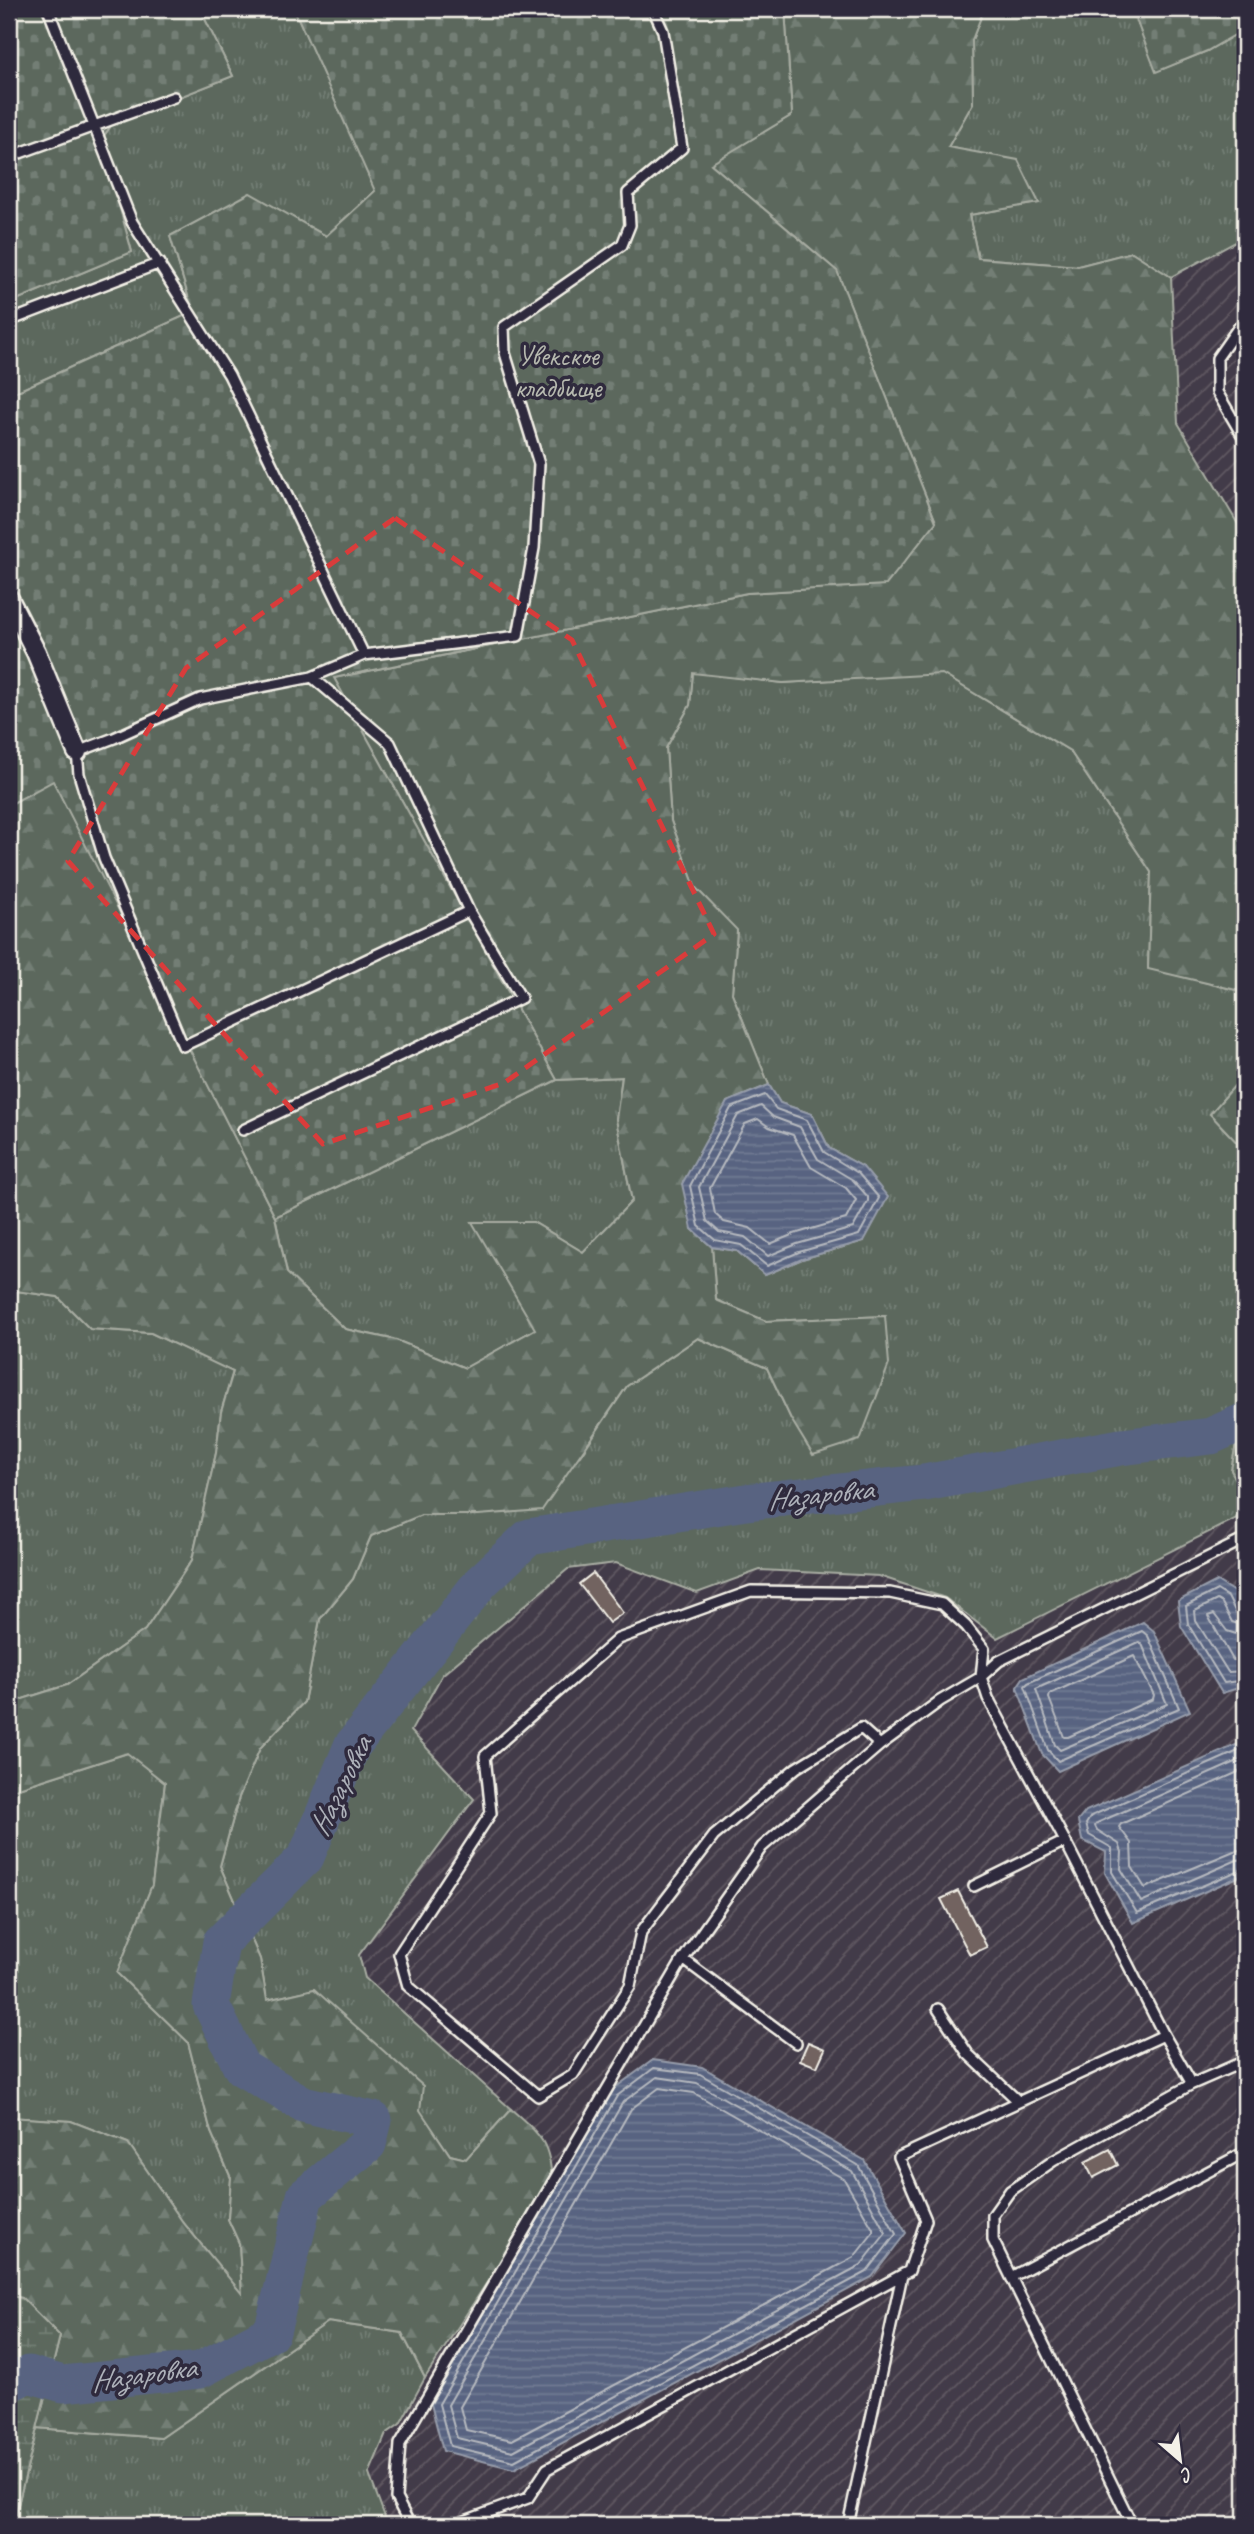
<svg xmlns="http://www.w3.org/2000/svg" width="1254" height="2534" font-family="Caveat,sans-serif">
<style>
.industrial{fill:url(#industrial-furrows)}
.grass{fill:url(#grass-tufts);stroke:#a8aca2;stroke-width:2}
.forest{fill:url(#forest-firs);stroke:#a8aca2;stroke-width:2}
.wetland{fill:url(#wetland-marsh);stroke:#a8aca2;stroke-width:2}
.cemetery{fill:url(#cemetery-stones);stroke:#a8aca2;stroke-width:2}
.water{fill:url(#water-rules);stroke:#969caa;stroke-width:2}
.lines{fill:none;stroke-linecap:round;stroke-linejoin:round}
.shore{stroke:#b6b9bf;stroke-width:2}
.river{stroke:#586481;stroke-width:37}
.building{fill:#726460;stroke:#f4f1e8;stroke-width:2}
.lane-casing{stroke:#f4f1e8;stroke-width:14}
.street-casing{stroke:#f4f1e8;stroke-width:23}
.lane{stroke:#2f2a3d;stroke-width:9}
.street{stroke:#2f2a3d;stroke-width:18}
.marked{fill:none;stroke:#d93c3b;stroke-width:5;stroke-dasharray:14 9;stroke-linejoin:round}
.labels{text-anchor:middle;stroke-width:7;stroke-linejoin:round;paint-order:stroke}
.park-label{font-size:28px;fill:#b7bab0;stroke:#2f2a3d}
.water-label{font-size:30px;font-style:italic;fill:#aeb2ba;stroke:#2f2a3d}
</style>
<defs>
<pattern id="industrial-furrows" width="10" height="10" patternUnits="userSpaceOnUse" patternTransform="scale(1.75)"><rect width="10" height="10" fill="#433b48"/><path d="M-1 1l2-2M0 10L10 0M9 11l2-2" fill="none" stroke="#5f5862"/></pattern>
<pattern id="grass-tufts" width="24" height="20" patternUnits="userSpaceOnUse" patternTransform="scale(1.75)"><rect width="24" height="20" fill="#5b685d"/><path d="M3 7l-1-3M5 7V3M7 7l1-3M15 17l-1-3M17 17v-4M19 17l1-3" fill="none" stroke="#737e74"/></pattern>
<pattern id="forest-firs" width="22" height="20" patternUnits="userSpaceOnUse" patternTransform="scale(1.75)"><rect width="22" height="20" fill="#5b685d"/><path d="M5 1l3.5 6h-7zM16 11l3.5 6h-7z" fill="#737e74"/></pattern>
<pattern id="wetland-marsh" width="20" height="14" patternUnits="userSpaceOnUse" patternTransform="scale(1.75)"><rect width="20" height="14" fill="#5b685d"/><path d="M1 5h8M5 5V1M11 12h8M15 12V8" fill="none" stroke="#737e74"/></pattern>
<pattern id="cemetery-stones" width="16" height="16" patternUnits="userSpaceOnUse" patternTransform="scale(1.75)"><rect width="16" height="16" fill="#5b685d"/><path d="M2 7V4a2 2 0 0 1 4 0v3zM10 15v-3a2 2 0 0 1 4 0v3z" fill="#737e74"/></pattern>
<pattern id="water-rules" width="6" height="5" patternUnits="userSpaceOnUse" patternTransform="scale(1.75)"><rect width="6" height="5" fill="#586481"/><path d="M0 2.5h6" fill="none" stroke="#717b93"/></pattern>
</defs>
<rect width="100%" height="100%" fill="#2f2a3d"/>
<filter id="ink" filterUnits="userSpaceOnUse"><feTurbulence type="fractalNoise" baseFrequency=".0143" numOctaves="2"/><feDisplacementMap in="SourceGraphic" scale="14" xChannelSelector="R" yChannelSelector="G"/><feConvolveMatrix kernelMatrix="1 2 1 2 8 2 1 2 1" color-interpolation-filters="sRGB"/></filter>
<g filter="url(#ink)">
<path class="industrial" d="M1245,237V536L1178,423L1171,277Z
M1245,1514V2525H388L369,2475L386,2433L400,2424L425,2378L552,2182L541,2136L365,1978L359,1955L474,1799L411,1731L442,1675L568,1569L616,1563L697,1593L760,1570L879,1576L945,1598L997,1638Z"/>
<path class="grass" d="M200,9H294L376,190L326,236L250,194L170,236L193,312L9,395V303L132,252L101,140L113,123L233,76Z
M984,9H1132L1157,71L1207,51L1245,29V237L1171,277L1132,252L1078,266L978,258L969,215L1038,203L948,147L973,103L972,40Z
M693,672L783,683L941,673L1070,751L1151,872L1148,968L1240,991L1245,995V1074L1210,1114L1245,1151V1398L1231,1470L1245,1496V1514L997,1638L945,1598L879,1576L760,1570L697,1593L616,1563L568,1569L442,1675L411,1731L474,1799L359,1955L365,1978L511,2109L466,2159L450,2155C410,2096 366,2039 314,1989L267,2000L260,1959L220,1866L239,1797L260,1748L304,1702L320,1619L353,1579L371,1536L421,1515H478L580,1456L627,1386L698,1338L767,1368L791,1419L885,1316L766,1321L716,1300L712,1247L737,1251L765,1275L802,1259L864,1241L863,1167L829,1148L812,1114L780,1103L769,1085L732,993L737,931L695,887L671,821L666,748L690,705Z
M622,1077L616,1119L632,1201L583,1252L533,1222H473L536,1329L465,1368L396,1340L345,1329L287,1273L275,1217L557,1080Z
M9,1290L58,1297L90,1329L151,1333L233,1371L221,1412L216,1453L192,1560L145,1630L67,1685L10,1703L9,1715Z
M128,1753L165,1783L152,1885L117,1973L188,2042L211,2132L231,2178L228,2219L239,2243L242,2295L182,2221L128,2143L71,2121L9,2117V1791Z
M328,2322L402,2333L425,2378L400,2424L386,2434L369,2474L388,2525H13L37,2428L161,2438Z"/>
<path class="forest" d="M785,9H984L972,40L973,103L948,147L1018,160L1039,203L969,215L978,258L1078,266L1132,252L1171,277L1178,423L1245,536V995L1240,991L1148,969L1151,872L1070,751L942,674L783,683L693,673L690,705L666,748L671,821L695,887L737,930L732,993L769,1085L727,1102L692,1229L712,1247L716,1300L766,1321L885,1316L889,1364L860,1440L813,1455L791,1419L767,1368L698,1338L627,1386L542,1510L478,1515H421L371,1536L353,1579L320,1619L304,1702L260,1748L239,1797L220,1866L260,1959L267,2000L314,1989L423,2086L420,2110L450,2155L466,2159L511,2109C540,2135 550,2141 552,2182L425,2378L402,2333L328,2322L161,2438L37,2428L60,2336L22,2298L9,2296V2117L71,2121L128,2143L182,2221L242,2294L239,2243L228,2219L231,2178L211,2132L188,2042L117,1973L152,1885L165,1783L127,1753L9,1791L10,1703L67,1685L145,1630L192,1560L216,1453L221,1412L233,1372L151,1333L90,1329L58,1297L9,1290V805L53,780L275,1217L287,1273L345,1329L396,1340L465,1368L535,1329L472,1222H533L583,1252L632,1201L616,1119L622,1077L557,1080L334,678L747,593L886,584L936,522L837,271L710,163L792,115Z
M1245,1074V1151L1210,1114Z
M1245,1398V1496L1231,1470Z"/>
<path class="wetland" d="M9,2296L22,2298L60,2336L13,2525H9Z"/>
<path class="cemetery" d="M9,9H200L233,76L113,123L101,140L132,252L9,303Z
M294,9H785L792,115L711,164L837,271L936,522L886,585L747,593L334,678L557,1080L275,1217L53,781L9,805V395L193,312L170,236L250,193L326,236L375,191Z
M1132,9H1245V29L1207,51L1156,72Z"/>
<path class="water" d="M769,1085L780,1103L812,1114L829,1148L863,1167L888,1197L864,1241L802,1259L765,1275L737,1251L712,1247L692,1229L682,1184L727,1102Z
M1217,1581L1234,1592L1245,1617V1686L1222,1693L1181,1626L1178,1601Z
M1143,1622L1154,1631L1190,1711L1058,1771L1042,1754L1017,1687L1023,1678Z
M1245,1741V1874L1133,1923L1105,1873L1106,1852L1082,1840L1078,1821L1086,1811Z
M653,2060L702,2067L864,2160L906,2233L872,2277L514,2469L443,2451L431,2404L612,2090Z"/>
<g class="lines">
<path class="shore" d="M765,1095L776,1109L807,1120L824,1152L858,1173L879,1198L859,1235L799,1252L767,1266L741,1245L715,1240L699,1226L690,1186L731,1108Z
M761,1106L773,1117L800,1127L818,1159L853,1180L868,1197V1201L853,1228L797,1244L768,1256L745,1237L719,1232L707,1221L699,1187L738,1115Z
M758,1119L769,1127L793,1135L811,1167L846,1188L856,1200L846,1219L794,1234L770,1244L750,1228L724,1222L715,1214L710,1188L745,1124Z
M1245,1617L1237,1615L1228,1597L1217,1590L1186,1606L1188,1624L1224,1683L1245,1680
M1245,1626L1232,1622L1222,1603L1217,1600L1195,1611L1196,1621L1228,1672L1245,1671
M1142,1631L1148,1636L1179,1708L1058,1761L1048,1750L1025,1686L1028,1683Z
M1245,1637L1227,1631L1214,1614L1208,1616L1233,1660L1245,1661
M1139,1642L1142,1644L1167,1704L1060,1750L1055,1745L1036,1689Z
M1134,1656L1154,1695L1153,1699L1068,1737H1064L1049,1698L1050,1694Z
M1245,1748L1091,1816L1086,1824L1089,1835L1112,1848V1872L1137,1913L1245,1868
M1245,1758L1097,1823L1095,1826L1097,1830L1119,1844L1122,1852L1121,1869L1141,1902L1237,1860L1245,1859
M1245,1769L1121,1824L1119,1827L1131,1843L1132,1867L1145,1888L1234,1851L1245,1849
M654,2068L700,2074L858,2165L896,2234L867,2272L514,2461L450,2446L439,2404L617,2096Z
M657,2077L697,2083L852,2171L886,2233L861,2265L513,2451L457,2438L448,2405L623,2102Z
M659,2088L694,2093L844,2179L873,2229V2233L854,2257L512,2440L466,2430L460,2407L631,2109Z"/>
<path class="river" d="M9,2384L28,2374L63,2384L200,2370L272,2332L305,2196L368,2144L374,2120L303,2104L242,2068L211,2005L221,1942L306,1857L352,1746L481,1582L529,1537L746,1502L924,1483L1121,1447L1211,1436L1245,1421"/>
</g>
<path class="building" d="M593,1573L623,1613L609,1623L579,1584Z
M958,1891L987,1947L970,1955L941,1899Z
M808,2042L825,2049L817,2067L800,2060Z
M1110,2149L1118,2165L1093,2178L1085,2162Z"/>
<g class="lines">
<defs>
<path id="lane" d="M48,9L132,222L229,375L364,655
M9,157L174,97
M9,321L160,263
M1245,324L1238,328L1217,358V392L1245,440
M469,911L183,1046L104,858L79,774L77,752L114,738L200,699L312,677L364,655L518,636L534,548L539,464L505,353L504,327L622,245L630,225L628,193L682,148L663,31L653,9
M243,1130L521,998L469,911L390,743L312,677
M880,1745L861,1728L796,1768L714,1836L641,1932L630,1986L573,2075L538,2096L408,1986L399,1954L491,1813L485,1756L618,1639L751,1591L890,1593L942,1604L966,1626L984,1649L981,1677L988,1698L1065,1841L1164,2035L1192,2084
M974,1886L1065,1841
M683,1959L796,2043
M938,2009L968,2054L1018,2101
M1245,2061L1192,2084L1053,2161L1010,2191L993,2215V2240L1011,2277L1245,2152
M1011,2277L1132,2525
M410,2525L396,2498L400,2444L683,1959L762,1847L880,1745L940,1701L981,1677L999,1661L1245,1539
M454,2525L528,2498L547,2469L909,2271L926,2220L899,2157L1164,2035
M848,2525L902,2275"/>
<path id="street" d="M9,599L36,652L77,752"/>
</defs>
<use href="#lane" class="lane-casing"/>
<use href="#street" class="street-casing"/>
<use href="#lane" class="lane"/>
<use href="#street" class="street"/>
</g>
</g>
<path class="marked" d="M395,518L572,640L714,934L504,1083L323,1144L68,861L186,668Z"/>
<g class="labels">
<g class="park-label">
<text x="558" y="365">Увекское<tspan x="558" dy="32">кладбище</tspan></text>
</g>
<g class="water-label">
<text transform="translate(820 1494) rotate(-6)" y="10">Назаровка</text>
<text transform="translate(340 1786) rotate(-64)" y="10">Назаровка</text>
<text transform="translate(143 2374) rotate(-8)" y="10">Назаровка</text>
</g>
</g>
<rect width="1254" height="2534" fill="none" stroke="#2f2a3d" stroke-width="35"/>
<rect x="18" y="18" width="1219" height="2499" fill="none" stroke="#f4f1e8" stroke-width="2.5" filter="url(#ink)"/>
<g transform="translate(1180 2460) rotate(152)" stroke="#2f2a3d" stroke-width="5" paint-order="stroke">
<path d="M0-5L12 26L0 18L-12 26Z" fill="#f4f1e8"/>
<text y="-10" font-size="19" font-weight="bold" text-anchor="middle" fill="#f4f1e8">С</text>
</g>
</svg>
